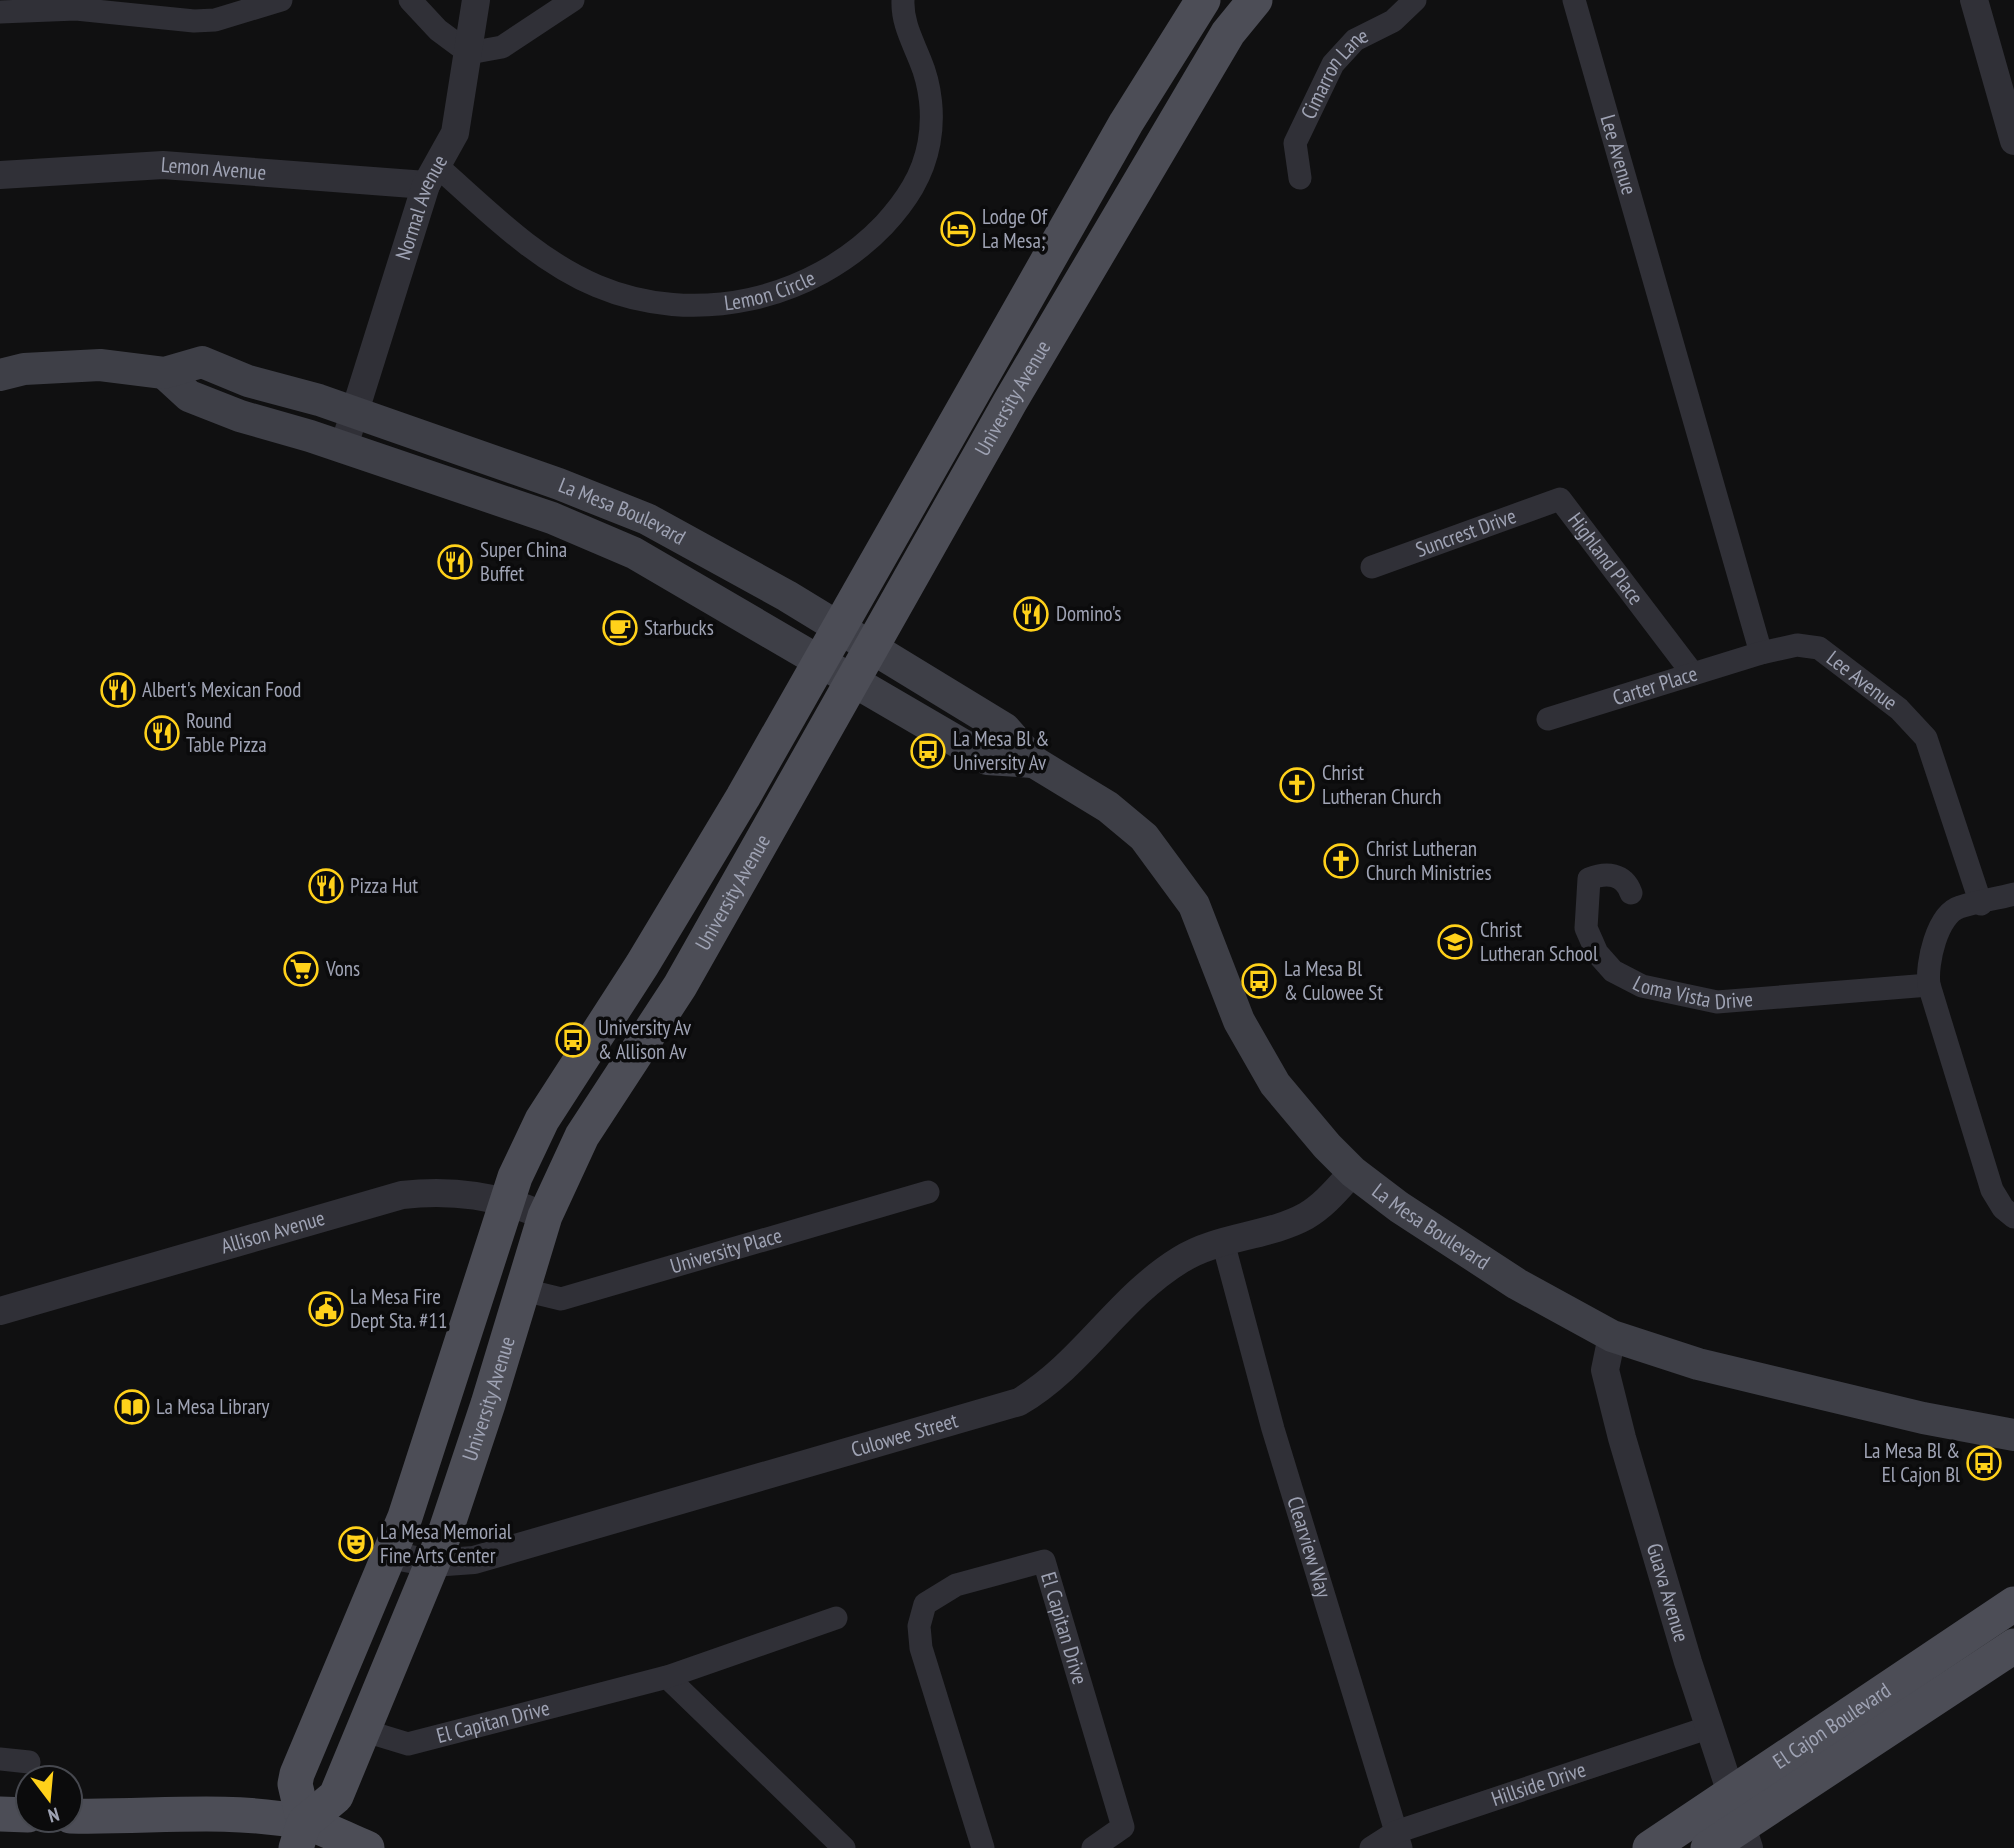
<svg xmlns="http://www.w3.org/2000/svg" width="2014" height="1848" font-family="'PT Sans Narrow',sans-serif">
<style>
.lines{fill:none;stroke-linecap:round;stroke-linejoin:round}
.minor{stroke:#303037;stroke-width:23}
.tertiary{stroke:#303037;stroke-width:28}
.secondary{stroke:#3e3f47;stroke-width:32}
.primary{stroke:#4c4d56;stroke-width:35}
.labels{text-anchor:middle;stroke-width:7;stroke-linejoin:round;paint-order:stroke}
.street-label{font-size:21px;fill:#9fa3b4;stroke:#0b0b0c}
.poi-label{font-size:21px;fill:#9fa3b4;stroke:#0b0b0c;text-anchor:start}
</style>
<rect width="100%" height="100%" fill="#101011"/>
<g class="lines">
<g class="minor">
<path d="M410,0L438,30L469,53L502,47L573,0"/>
<path id="s1" d="M1574,0L1761,653"/>
<path d="M0,12L76,9L194,21L215,20L281,0"/>
<path id="s2" d="M437,166C486,209 535,260 597,286C694,327 811,301 884,225C906,201 923,176 929,143C934,116 931,86 920,60C912,40 902,22 903,0"/>
<path id="s3" d="M1300,178L1295,143L1333,64L1355,40L1393,21L1415,0"/>
<path id="s4" d="M1372,567L1560,499L1693,674"/>
<path id="s5" d="M1548,719L1761,653L1797,645L1819,648L1899,709L1926,738L1981,904"/>
<path id="s6" d="M1631,893C1624,873 1606,872 1589,879L1586,928L1597,953L1613,971L1642,986L1717,1002L1929,985"/>
<path d="M2014,894C1996,899 1977,901 1960,907C1937,914 1926,964 1929,985L1992,1190L2003,1208L2014,1217"/>
<path id="s7" d="M1223,1242L1273,1429L1401,1848"/>
<path id="s8" d="M524,1290L561,1299L928,1192"/>
<path d="M667,1677L844,1848"/>
<path id="s9" d="M362,1730L408,1744L667,1677L836,1618"/>
<path d="M0,1759L29,1762"/>
<path id="s10" d="M983,1848L921,1648L919,1626L925,1604L956,1585L1044,1561L1123,1827L1093,1848"/>
<path id="s11" d="M1371,1848L1396,1832L1710,1727"/>
</g>
<g class="tertiary">
<path d="M1974,0L2014,141"/>
<path id="s12" d="M0,175L163,165L426,185"/>
<path id="s13" d="M343,449L426,185L455,133L476,0"/>
<path id="s14" d="M0,1311L402,1195C453,1189 498,1196 545,1216"/>
<path id="s15" d="M1612,1336L1605,1370L1622,1438L1688,1662L1749,1848"/>
<path id="s16" d="M389,1555L432,1563L474,1560L1019,1402C1082,1365 1118,1298 1180,1260C1218,1236 1268,1237 1306,1216C1325,1205 1339,1187 1353,1172"/>
</g>
<g class="secondary">
<path d="M164,373L189,396L240,416L310,436L552,518L634,553L987,759L1034,762"/>
<path id="s17" d="M0,375L24,369L100,365L164,373L202,362L248,381L319,400L559,484L647,519L787,596L1005,729L1034,762L1108,807L1144,837L1194,905L1239,1021L1275,1084L1327,1146L1353,1172L1399,1207L1517,1284L1612,1336L1698,1364L1923,1418L2014,1435"/>
</g>
<g class="primary">
<path d="M0,1814L28,1815"/>
<path d="M70,1816C150,1818 222,1807 302,1822C324,1827 346,1840 367,1848"/>
<path d="M304,1823L295,1784L297,1774L405,1517L515,1177L542,1120L642,965L743,797L1126,123L1203,0"/>
<path id="s18" d="M296,1848L304,1823L336,1796L446,1530L488,1404L545,1216L582,1136L680,986L1010,402L1228,33L1255,0"/>
<path id="s19" d="M1650,1848L2014,1604"/>
<path d="M1708,1848L2014,1646"/>
</g>
</g>
<defs>
<symbol id="hotel-ring" viewBox="-11 -11 22 22"><circle r="9.5" fill="#0b0b0c" stroke="#ffd11a" stroke-width="1.5"/><path d="M-6-4.5h1.5V1H6V5H4.5V3h-9V5H-6ZM-4 0a1.8 1.8 0 1 1 3.6 0ZM.5 0V-2.5h3Q6-2.5 6 0Z" fill="#ffd11a"/></symbol>
<symbol id="restaurant-ring" viewBox="-11 -11 22 22"><circle r="9.5" fill="#0b0b0c" stroke="#ffd11a" stroke-width="1.5"/><path d="M-5-6h1v4h1v-4h1v4h1v-4h1v5L-1.5 .5V6h-2V.5L-5-1ZM5-6V6H3V1.5H1.5Q1.5-4 5-6Z" fill="#ffd11a"/></symbol>
<symbol id="cafe-ring" viewBox="-11 -11 22 22"><circle r="9.5" fill="#0b0b0c" stroke="#ffd11a" stroke-width="1.5"/><path d="M-5.5-4.5H6V0H3Q3 3.5 0 3.5H-2.5Q-5.5 3.5-5.5 0ZM3-3.2v2h1.7v-2ZM-6 4.5H4V6H-6Z" fill="#ffd11a"/></symbol>
<symbol id="bus-ring" viewBox="-11 -11 22 22"><circle r="9.5" fill="#0b0b0c" stroke="#ffd11a" stroke-width="1.5"/><path d="M-5-6H5V4H4V6H2V4H-2V6H-4V4H-5ZM-3.5-4V0h7V-4ZM-3.5 1.2v1.5H-2V1.2ZM2 1.2v1.5H3.5V1.2Z" fill="#ffd11a"/></symbol>
<symbol id="church-ring" viewBox="-11 -11 22 22"><circle r="9.5" fill="#0b0b0c" stroke="#ffd11a" stroke-width="1.5"/><path d="M-1.2-6h2.4v3.5h3.3v2.4h-3.3V6h-2.4V-.1h-3.3v-2.4h3.3Z" fill="#ffd11a"/></symbol>
<symbol id="school-ring" viewBox="-11 -11 22 22"><circle r="9.5" fill="#0b0b0c" stroke="#ffd11a" stroke-width="1.5"/><path d="M0-5L7-2L0 1L-7-2ZM-4 1L0 2.5L4 1V4Q0 6-4 4Z" fill="#ffd11a"/></symbol>
<symbol id="supermarket-ring" viewBox="-11 -11 22 22"><circle r="9.5" fill="#0b0b0c" stroke="#ffd11a" stroke-width="1.5"/><path d="M-6-5.5h2.5l.6 2H6L4.5 2H-2.5L-4.4-4H-6ZM-1.5 3.2a1.3 1.3 0 1 0 .1 0ZM3 3.2a1.3 1.3 0 1 0 .1 0Z" fill="#ffd11a"/></symbol>
<symbol id="civic-ring" viewBox="-11 -11 22 22"><circle r="9.5" fill="#0b0b0c" stroke="#ffd11a" stroke-width="1.5"/><path d="M-.6-6.5H3V-4.5H.6V-3L4-1V1h2V6H-6V1h2V-1L-.6-3ZM-1.2 2.5V6h2.4V2.5Z" fill="#ffd11a"/></symbol>
<symbol id="library-ring" viewBox="-11 -11 22 22"><circle r="9.5" fill="#0b0b0c" stroke="#ffd11a" stroke-width="1.5"/><path d="M-6-4Q-3-5.5-.7-3.5V5Q-3 3-6 4ZM6-4Q3-5.5 .7-3.5V5Q3 3 6 4Z" fill="#ffd11a"/></symbol>
<symbol id="theatre-ring" viewBox="-11 -11 22 22"><circle r="9.5" fill="#0b0b0c" stroke="#ffd11a" stroke-width="1.5"/><path d="M-5-5.5Q0-4 5-5.5V0Q5 5 0 6Q-5 5-5 0ZM-3.3-2.5H-1v1.5H-3.3ZM1-2.5H3.3v1.5H1ZM-2.8 1Q0 5.5 2.8 1Z" fill="#ffd11a"/></symbol>
</defs>
<g fill-rule="evenodd">
<use href="#hotel-ring" x="939" y="210" width="38" height="38"/>
<use href="#restaurant-ring" x="436" y="543" width="38" height="38"/>
<use href="#restaurant-ring" x="1012" y="595" width="38" height="38"/>
<use href="#cafe-ring" x="601" y="609" width="38" height="38"/>
<use href="#restaurant-ring" x="99" y="671" width="38" height="38"/>
<use href="#restaurant-ring" x="143" y="714" width="38" height="38"/>
<use href="#bus-ring" x="909" y="732" width="38" height="38"/>
<use href="#church-ring" x="1278" y="766" width="38" height="38"/>
<use href="#church-ring" x="1322" y="842" width="38" height="38"/>
<use href="#restaurant-ring" x="307" y="867" width="38" height="38"/>
<use href="#school-ring" x="1436" y="923" width="38" height="38"/>
<use href="#supermarket-ring" x="282" y="950" width="38" height="38"/>
<use href="#bus-ring" x="1240" y="962" width="38" height="38"/>
<use href="#bus-ring" x="554" y="1021" width="38" height="38"/>
<use href="#civic-ring" x="307" y="1290" width="38" height="38"/>
<use href="#library-ring" x="113" y="1388" width="38" height="38"/>
<use href="#bus-ring" x="1965" y="1444" width="38" height="38"/>
<use href="#theatre-ring" x="337" y="1525" width="38" height="38"/>
</g>
<g class="labels">
<g class="street-label">
<text dy="7" stroke="none"><textPath href="#s3" startOffset="116">Cimarron Lane</textPath></text>
<text dy="7" stroke="none"><textPath href="#s1" startOffset="161">Lee Avenue</textPath></text>
<text dy="7" stroke="none"><textPath href="#s12" startOffset="214">Lemon Avenue</textPath></text>
<text dy="7" stroke="none"><textPath href="#s13" startOffset="254">Normal Avenue</textPath></text>
<text dy="7" stroke="none"><textPath href="#s2" startOffset="378">Lemon Circle</textPath></text>
<text dy="7" stroke="none"><textPath href="#s18" startOffset="1628">University Avenue</textPath></text>
<text dy="7" stroke="none"><textPath href="#s17" startOffset="651">La Mesa Boulevard</textPath></text>
<text dy="7" stroke="none"><textPath href="#s4" startOffset="100">Suncrest Drive</textPath></text>
<text dy="7" stroke="none"><textPath href="#s4" startOffset="275">Highland Place</textPath></text>
<text dy="7" stroke="none"><textPath href="#s5" startOffset="336">Lee Avenue</textPath></text>
<text dy="7" stroke="none"><textPath href="#s5" startOffset="112">Carter Place</textPath></text>
<text dy="7" stroke="none"><textPath href="#s18" startOffset="1060">University Avenue</textPath></text>
<text dy="7" stroke="none"><textPath href="#s6" startOffset="236">Loma Vista Drive</textPath></text>
<text dy="7" stroke="none"><textPath href="#s17" startOffset="1764">La Mesa Boulevard</textPath></text>
<text dy="7" stroke="none"><textPath href="#s14" startOffset="284">Allison Avenue</textPath></text>
<text dy="7" stroke="none"><textPath href="#s8" startOffset="210">University Place</textPath></text>
<text dy="7" stroke="none"><textPath href="#s18" startOffset="494">University Avenue</textPath></text>
<text dy="7" stroke="none"><textPath href="#s16" startOffset="534">Culowee Street</textPath></text>
<text dy="7" stroke="none"><textPath href="#s7" startOffset="317">Clearview Way</textPath></text>
<text dy="7" stroke="none"><textPath href="#s15" startOffset="266">Guava Avenue</textPath></text>
<text dy="7" stroke="none"><textPath href="#s10" startOffset="452">El Capitan Drive</textPath></text>
<text dy="7" stroke="none"><textPath href="#s9" startOffset="136">El Capitan Drive</textPath></text>
<text dy="7" stroke="none"><textPath href="#s19" startOffset="219">El Cajon Boulevard</textPath></text>
<text dy="7" stroke="none"><textPath href="#s11" startOffset="180">Hillside Drive</textPath></text>
</g>
<g class="poi-label">
<text x="982" y="224">Lodge Of<tspan x="982" dy="24">La Mesa;</tspan></text>
<text x="480" y="557">Super China<tspan x="480" dy="24">Buffet</tspan></text>
<text x="1056" y="621">Domino's</text>
<text x="644" y="635">Starbucks</text>
<text x="142" y="697">Albert's Mexican Food</text>
<text x="186" y="728">Round<tspan x="186" dy="24">Table Pizza</tspan></text>
<text x="953" y="746">La Mesa Bl &amp;<tspan x="953" dy="24">University Av</tspan></text>
<text x="1322" y="780">Christ<tspan x="1322" dy="24">Lutheran Church</tspan></text>
<text x="1366" y="856">Christ Lutheran<tspan x="1366" dy="24">Church Ministries</tspan></text>
<text x="350" y="893">Pizza Hut</text>
<text x="1480" y="937">Christ<tspan x="1480" dy="24">Lutheran School</tspan></text>
<text x="326" y="976">Vons</text>
<text x="1284" y="976">La Mesa Bl<tspan x="1284" dy="24">&amp; Culowee St</tspan></text>
<text x="598" y="1035">University Av<tspan x="598" dy="24">&amp; Allison Av</tspan></text>
<text x="350" y="1304">La Mesa Fire<tspan x="350" dy="24">Dept Sta. #11</tspan></text>
<text x="156" y="1414">La Mesa Library</text>
<text x="1960" y="1458" text-anchor="end">La Mesa Bl &amp;<tspan x="1960" dy="24">El Cajon Bl</tspan></text>
<text x="380" y="1539">La Mesa Memorial<tspan x="380" dy="24">Fine Arts Center</tspan></text>
</g>
</g>
<g transform="translate(49 1799) rotate(164)"><circle r="33" fill="#0b0b0c" stroke="#46484f" stroke-width="2"/>
<path d="M0-5L12 26L0 18L-12 26Z" fill="#ffd11a"/>
<text y="-10" font-size="19" font-weight="bold" text-anchor="middle" fill="#9fa3b4">N</text>
</g>
</svg>
